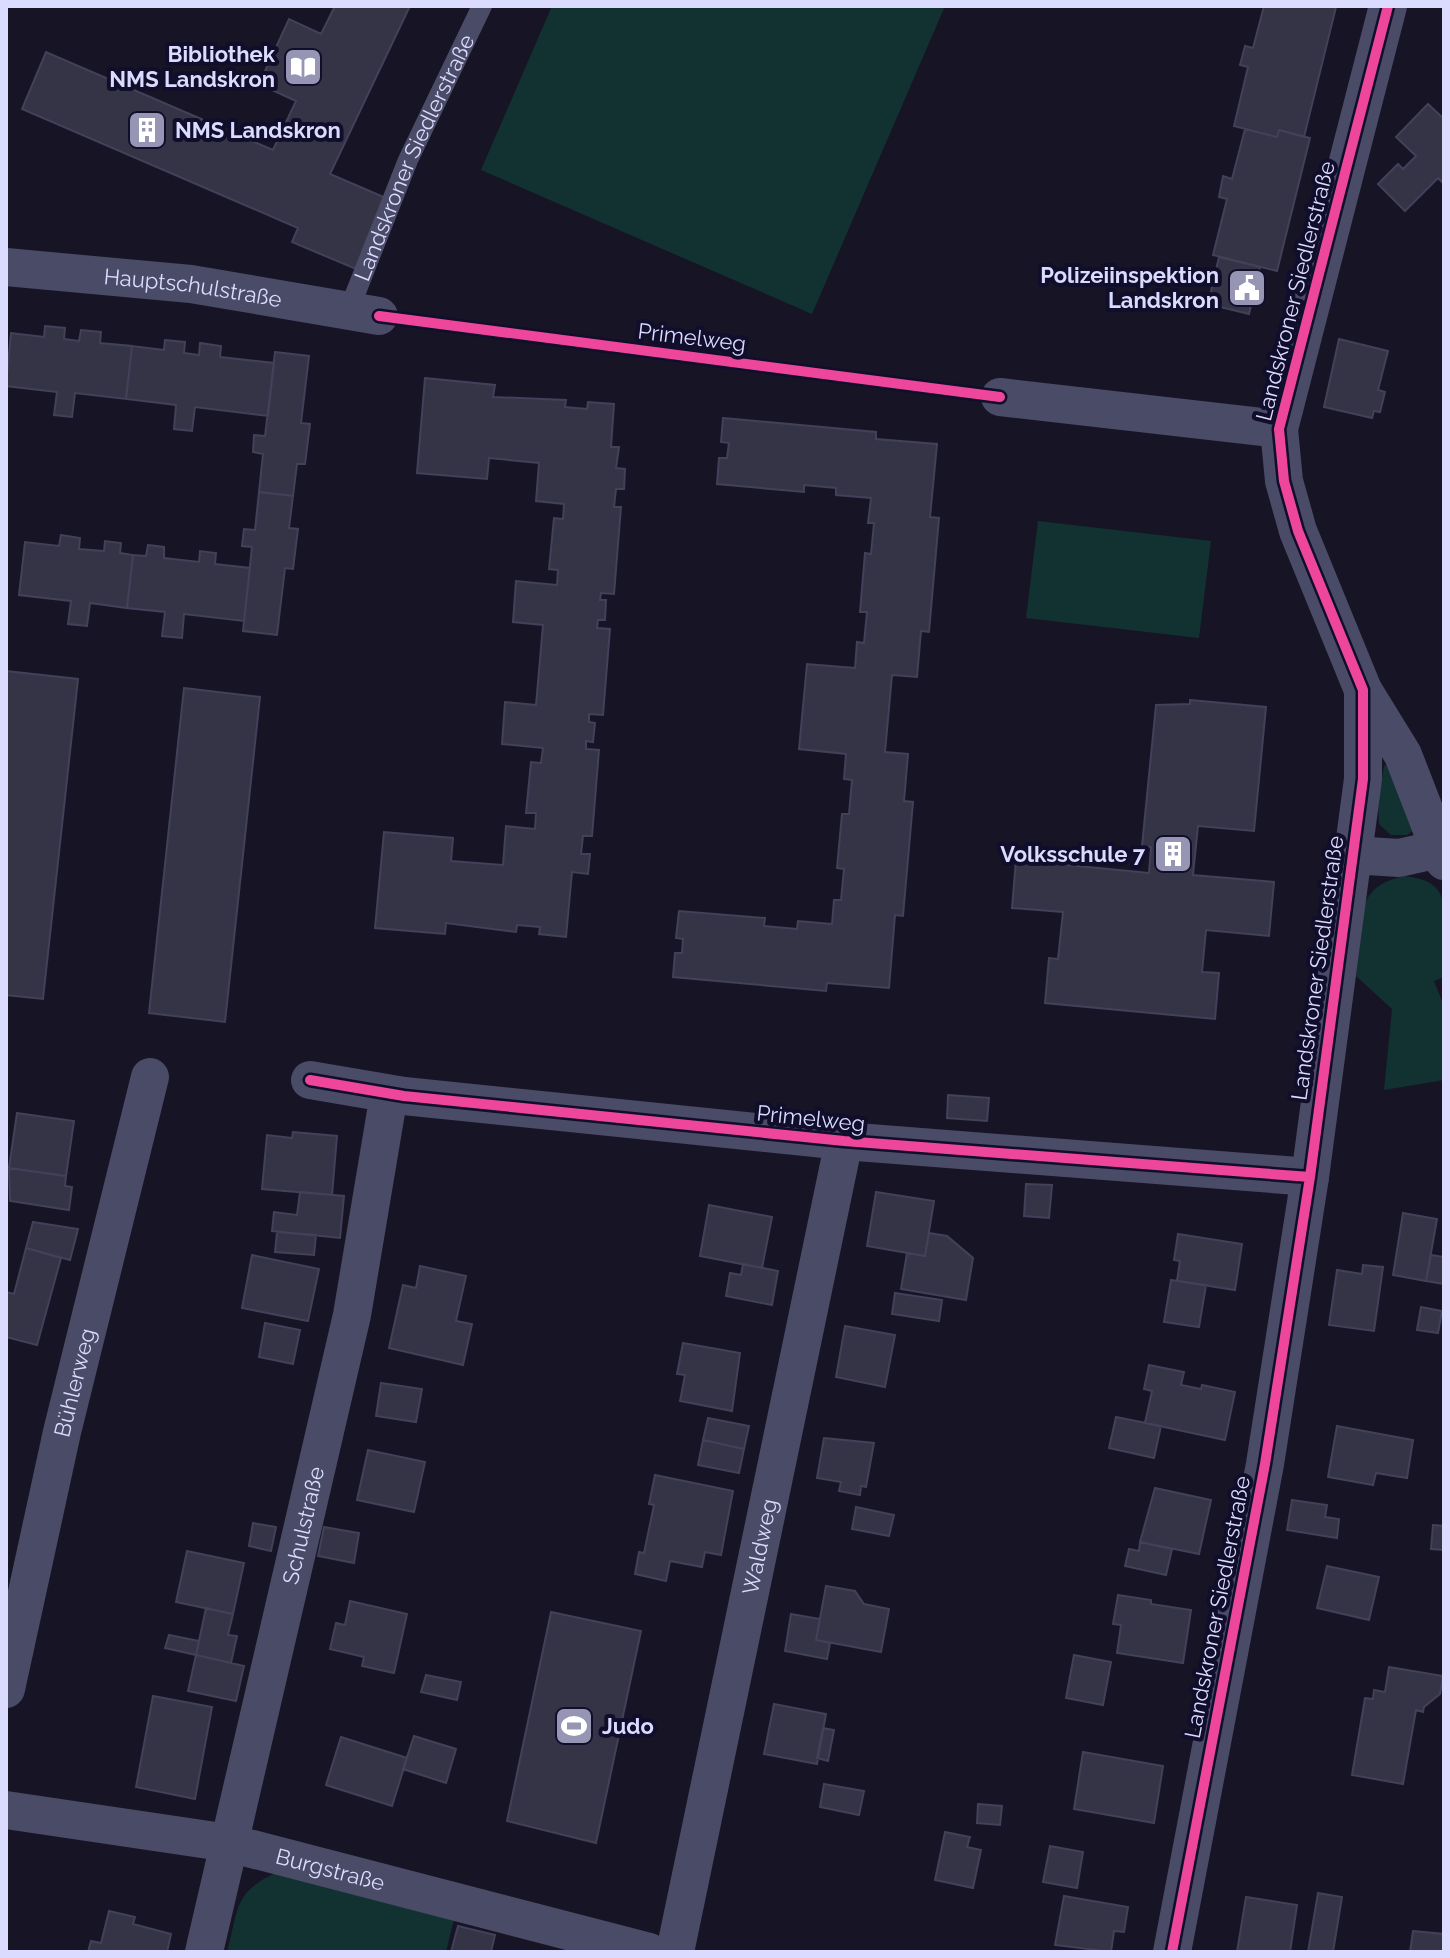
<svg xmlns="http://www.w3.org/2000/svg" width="1450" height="1958" font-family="Raleway,sans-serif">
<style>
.green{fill:#123231}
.building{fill:#353446;stroke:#434059;stroke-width:2}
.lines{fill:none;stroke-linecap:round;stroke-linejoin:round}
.service{stroke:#4a4b66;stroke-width:20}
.minor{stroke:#4a4b66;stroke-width:38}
.cycleway-casing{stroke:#110e2c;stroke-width:15}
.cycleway{stroke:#ed469a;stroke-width:10}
.labels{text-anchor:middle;stroke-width:8;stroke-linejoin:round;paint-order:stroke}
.poi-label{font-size:22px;font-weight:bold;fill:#dbdaff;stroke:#110e2c;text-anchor:end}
.street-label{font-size:22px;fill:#dbdaff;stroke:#110e2c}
</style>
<rect width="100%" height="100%" fill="#171525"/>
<path class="green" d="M552,6H945L812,314L481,170Z
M1038,521L1211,541L1199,638L1026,618Z
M1389,763L1414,830L1407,835H1391L1379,824L1378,803L1384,766Z
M1405,876C1417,878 1432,880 1439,892C1450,910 1444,956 1444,977L1434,981L1444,1006V1080L1384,1090L1392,1009L1356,976L1365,904C1372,886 1387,880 1405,876Z
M278,1872L454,1919L446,1952H227C239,1908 233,1892 278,1872Z"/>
<path class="building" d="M335,6H410L330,174L386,198L356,269L292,242L298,228L22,109L46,52L273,150L296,101L259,84L289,19L321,34Z
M1264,6L1336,7L1304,137L1279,130L1277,137L1234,126L1248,67L1240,65L1245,46L1253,48Z
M1428,104L1444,119V184L1438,178L1405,211L1378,184L1398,164L1403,169L1416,156L1396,137Z
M1245,129L1277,137L1279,130L1310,138L1277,271L1213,255L1227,199L1219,197L1223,176L1232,179Z
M1219,257L1260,267L1249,314L1208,304Z
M45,326L65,328L64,339L79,341L81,330L101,332L100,343L132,346L126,399L75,393L72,417L54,415L57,392L6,386L11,333L44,337Z
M1339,339L1388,351L1378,390L1385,392L1380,412L1374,411L1372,418L1324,407Z
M165,340L185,342L184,353L199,355L200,343L221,346L220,357L274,363L268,416L195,407L192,431L174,429L176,405L126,399L132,346L164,350Z
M275,352L309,356L301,423L310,424L305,464H297L293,496L259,492L263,454L253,452L254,435L265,436Z
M425,378L495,385L493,397L566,400L565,407L587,409L588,402L614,404L611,447H619L616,468L625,469L624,489H616L614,507H621L614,594L601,593L600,600H606L605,620H598L597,628L610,629L603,715L589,714V722L595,723L593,742L586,741V749L599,750L592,836H583L581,854H590L588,874L572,872L566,937L539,934L540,927L517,925L516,932L446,923L445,934L375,928L384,832L453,838L451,861L503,865L506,826L535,829L536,813H526L531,762L541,763L543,748L502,744L505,702L536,705L543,625L513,622L516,581L557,585L558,570L549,569L554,518L563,519L564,504L536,501L539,463L489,458L487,479L417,473Z
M723,418L876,432V439L937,444L930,517L939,518L929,632L921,631L917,677L892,675L885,752L908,754L904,801L913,802L903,916L895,915L889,988L827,983L826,991L673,977L675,953H682L683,939L676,938L679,911L765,918L764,926L797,929L798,921L832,924L834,900H841L844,869L837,868L842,814H849L852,780L844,779L846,754L799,749L807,664L855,668L857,642L864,643L867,612H860L865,553L871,554L874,523H868L871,498L836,495V488L804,485V492L717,484L719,458H727L729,443L721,442Z
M259,492L293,496L289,528L298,529L293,569L285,568L277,635L243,631L252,547L242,546L244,529L255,530Z
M61,535L80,538L79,549L104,551L105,541L121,543L120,553L133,555L127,608L90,603L87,626L68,624L71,601L19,595L25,542L59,546Z
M148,545L164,547V558L199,562L200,551L216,553L215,564L250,568L244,621L184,614L182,638L162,636L165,612L127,608L133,555L146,556Z
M6,671L78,679L43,999L6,995Z
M184,688L260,697L225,1022L149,1013Z
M1190,700L1266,707L1254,831L1198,826L1193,875L1274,882L1269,936L1206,930L1202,972L1219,973L1215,1019L1045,1003L1049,958L1058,959L1063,912L1012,908L1016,860L1149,873L1151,847L1142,846L1156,705L1190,704Z
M948,1095L989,1098L987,1121L947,1118Z
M17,1113L74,1121L66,1176L9,1168Z
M293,1132L337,1136L332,1195L262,1189L267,1135L292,1138Z
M9,1168L66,1176L65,1186L72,1187L69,1210L10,1201Z
M1026,1184L1052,1185L1049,1218L1024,1216Z
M300,1192L344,1196L340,1238L272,1231L274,1212L297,1215Z
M876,1192L934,1201L925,1256L867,1246Z
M709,1205L772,1217L762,1268L700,1256Z
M1403,1213L1437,1219L1426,1281L1393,1275Z
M33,1222L78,1229L70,1260L26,1248Z
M277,1232L316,1235L314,1255L275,1252Z
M929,1233L947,1236L973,1258L966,1300L901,1289L907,1253L925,1256Z
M1178,1234L1242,1244L1235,1290L1177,1281L1180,1261L1174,1260Z
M26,1248L61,1258L37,1345L6,1337V1292L14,1294Z
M252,1255L319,1269L308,1321L242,1308Z
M1431,1255L1444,1257V1284L1426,1281Z
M743,1264L778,1271L772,1305L726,1296L730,1273L741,1275Z
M1363,1265L1383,1267L1374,1331L1329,1325L1337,1270L1362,1274Z
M420,1266L466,1276L456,1321L472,1324L463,1365L389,1348L403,1285L416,1288Z
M1171,1280L1206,1285L1199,1327L1164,1322Z
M895,1293L942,1300L939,1321L892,1314Z
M1421,1307L1442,1311L1438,1333L1417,1330Z
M265,1323L300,1330L293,1364L259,1357Z
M845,1326L895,1335L885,1387L836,1377Z
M683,1343L740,1353L732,1411L680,1401L685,1375L677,1374Z
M1149,1365L1184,1372L1181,1385L1201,1389L1202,1385L1235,1392L1225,1440L1145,1423L1152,1391L1144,1389Z
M381,1383L422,1389L416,1422L376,1416Z
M1116,1417L1161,1426L1154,1458L1109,1448Z
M708,1418L749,1426L744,1449L703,1440Z
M1337,1426L1413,1440L1407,1478L1376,1473L1373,1485L1328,1477Z
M824,1438L874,1443L866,1487L861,1486L860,1495L839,1491L841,1482L817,1478Z
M703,1440L744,1449L739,1473L698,1465Z
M368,1450L425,1462L414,1512L357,1500Z
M655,1475L733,1491L721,1555L705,1552L702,1567L670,1561L666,1581L635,1574L639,1552L644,1553L654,1505L649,1504Z
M1155,1488L1211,1500L1199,1554L1140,1542Z
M1292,1500L1327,1505L1325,1517L1339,1519L1337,1538L1287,1530Z
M856,1507L894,1515L889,1536L852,1529Z
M253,1523L276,1527L271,1551L249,1546Z
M1433,1525L1444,1526V1550L1431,1549Z
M324,1527L359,1533L354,1563L318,1556Z
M1140,1542L1172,1549L1166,1575L1125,1566L1129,1549L1139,1551Z
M187,1551L244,1563L233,1614L176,1602Z
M1327,1566L1379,1577L1369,1620L1317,1608Z
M826,1586L855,1591L864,1604L889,1609L881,1652L816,1640Z
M1118,1595L1151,1600V1604L1191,1610L1183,1663L1117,1653L1121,1625L1113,1624Z
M350,1601L407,1614L394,1673L362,1666L364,1657L330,1649L336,1623L345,1625Z
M206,1608L233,1614L228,1635L237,1636L231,1663L196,1655Z
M551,1612L641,1631L596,1843L507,1821Z
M791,1614L820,1619L816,1640L830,1643L827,1659L785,1651Z
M169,1635L199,1641L196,1655L165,1648Z
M196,1655L244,1666L236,1701L188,1691Z
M1074,1655L1111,1662L1103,1705L1066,1698Z
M1389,1667L1443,1676L1440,1694L1424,1707L1423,1712L1416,1710L1403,1784L1352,1775L1365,1698L1373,1699L1374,1690L1385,1692Z
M426,1675L461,1682L457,1700L421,1692Z
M153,1696L212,1707L195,1799L136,1787Z
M774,1704L826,1714L817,1764L764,1754Z
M823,1728L834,1730L828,1761L817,1758Z
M414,1736L456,1749L446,1783L403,1769Z
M341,1737L407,1758L392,1806L326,1785Z
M1083,1752L1163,1766L1154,1823L1074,1809Z
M824,1784L864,1791L859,1815L820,1807Z
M978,1804L1002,1806L1000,1825L977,1823Z
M945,1832L970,1837L967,1847L981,1850L973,1888L935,1880Z
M1050,1846L1083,1852L1077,1888L1043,1882Z
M1318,1893L1342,1897L1333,1952H1308Z
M1064,1896L1128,1907L1124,1932L1114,1931L1111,1952L1055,1945Z
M1246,1897L1297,1905L1290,1952H1237Z
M109,1911L135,1917L133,1924L171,1934L167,1952H88L91,1941L101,1943Z
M458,1926L495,1935L491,1952H451Z
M1413,1931L1444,1934V1952H1410Z"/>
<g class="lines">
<path class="service" id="s1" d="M348,312L408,160L482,6"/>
<g class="minor">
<path id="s2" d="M6,267L191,284L379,316"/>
<path d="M1000,397L1279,429"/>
<path d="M1363,690L1403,755L1444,861"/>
<path d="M1352,855L1399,858L1439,849"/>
<path d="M310,1080L404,1096L844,1141L1310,1177"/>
<path id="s3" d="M6,1689L62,1432L150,1077"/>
<path id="s4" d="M6,1810L229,1843L649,1952"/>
<path id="s5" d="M204,1952L352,1315L389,1094"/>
<path id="s6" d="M675,1952L844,1141"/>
<path d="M1172,1952L1265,1464L1310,1177L1363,779V690L1298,531L1284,481L1279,429L1388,6"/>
</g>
<defs>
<path id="cycleway" d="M379,316L1000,397
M310,1080L404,1096L844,1141L1310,1177
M1172,1952L1265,1464L1310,1177L1363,779V690L1298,531L1284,481L1279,429L1388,6"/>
</defs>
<use href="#cycleway" class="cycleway-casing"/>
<use href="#cycleway" class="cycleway"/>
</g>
<defs>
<symbol id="library-square" viewBox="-11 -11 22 22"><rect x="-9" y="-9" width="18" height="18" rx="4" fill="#9695b3" stroke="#110e2c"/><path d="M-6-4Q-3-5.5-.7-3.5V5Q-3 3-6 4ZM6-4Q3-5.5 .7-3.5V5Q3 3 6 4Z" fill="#fff"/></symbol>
<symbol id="building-square" viewBox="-11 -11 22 22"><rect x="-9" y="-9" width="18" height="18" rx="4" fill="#9695b3" stroke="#110e2c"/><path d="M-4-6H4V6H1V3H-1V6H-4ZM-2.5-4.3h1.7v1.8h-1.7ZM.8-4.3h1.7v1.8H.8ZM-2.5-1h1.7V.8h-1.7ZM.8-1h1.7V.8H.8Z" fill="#fff"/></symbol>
<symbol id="civic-square" viewBox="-11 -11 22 22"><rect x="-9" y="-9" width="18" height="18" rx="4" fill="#9695b3" stroke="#110e2c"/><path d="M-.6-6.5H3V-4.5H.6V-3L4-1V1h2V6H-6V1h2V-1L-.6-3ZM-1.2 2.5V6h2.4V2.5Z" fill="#fff"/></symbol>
<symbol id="stadium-square" viewBox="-11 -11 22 22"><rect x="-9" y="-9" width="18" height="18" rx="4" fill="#9695b3" stroke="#110e2c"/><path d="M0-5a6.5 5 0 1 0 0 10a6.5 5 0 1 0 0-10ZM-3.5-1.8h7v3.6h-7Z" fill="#fff"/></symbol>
</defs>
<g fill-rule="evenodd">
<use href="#library-square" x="281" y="45" width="44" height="44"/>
<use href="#building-square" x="125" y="108" width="44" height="44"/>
<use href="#civic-square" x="1225" y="266" width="44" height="44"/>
<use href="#building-square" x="1151" y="832" width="44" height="44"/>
<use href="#stadium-square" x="552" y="1704" width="44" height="44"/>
</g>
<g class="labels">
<g class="poi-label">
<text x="275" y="62">Bibliothek<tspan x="275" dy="25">NMS Landskron</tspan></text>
<text x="175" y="138" text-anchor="start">NMS Landskron</text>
<text x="1219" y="283">Polizeiinspektion<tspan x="1219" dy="25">Landskron</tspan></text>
<text x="1145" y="862">Volksschule 7</text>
<text x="602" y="1734" text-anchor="start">Judo</text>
</g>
<g class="street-label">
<text dy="8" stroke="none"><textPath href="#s1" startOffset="168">Landskroner Siedlerstraße</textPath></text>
<text dy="8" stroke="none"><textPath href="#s2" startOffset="188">Hauptschulstraße</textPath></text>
<text transform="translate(1295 291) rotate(-76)" y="8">Landskroner Siedlerstraße</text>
<text transform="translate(692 337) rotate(7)" y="8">Primelweg</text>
<text transform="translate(1317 968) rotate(-82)" y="8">Landskroner Siedlerstraße</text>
<text transform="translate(811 1118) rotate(6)" y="8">Primelweg</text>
<text dy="8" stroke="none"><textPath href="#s3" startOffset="314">Bühlerweg</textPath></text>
<text dy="8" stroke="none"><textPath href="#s5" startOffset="438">Schulstraße</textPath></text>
<text dy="8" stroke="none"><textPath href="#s6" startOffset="414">Waldweg</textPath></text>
<text transform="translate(1217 1607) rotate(-79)" y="8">Landskroner Siedlerstraße</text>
<text dy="8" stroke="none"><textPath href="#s4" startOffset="330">Burgstraße</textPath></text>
</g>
</g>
<rect width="1450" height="1958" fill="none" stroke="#dbdaff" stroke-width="16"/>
</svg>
